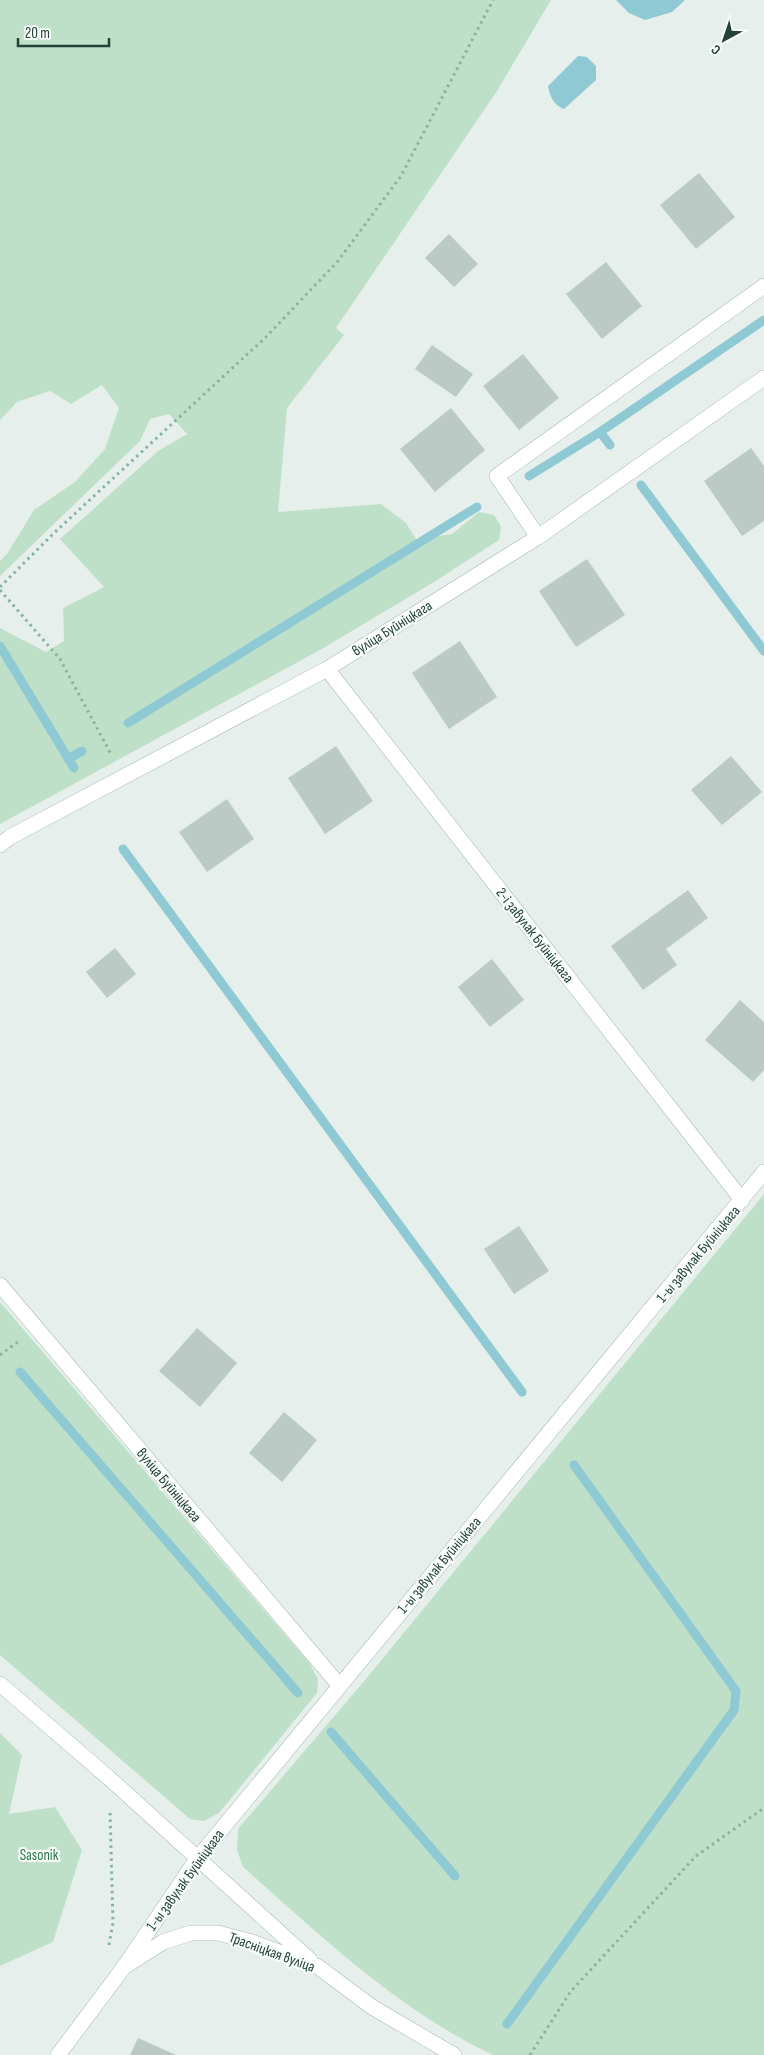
<svg xmlns="http://www.w3.org/2000/svg" width="764" height="2055" font-family="'Sofia Sans Condensed',sans-serif">
<style>
.green{fill:#bfe0c8}
.water{fill:#8ec9d4}
.lines{fill:none;stroke-linecap:round;stroke-linejoin:round}
.stream{stroke:#8ec9d4;stroke-width:9}
.building{fill:#bbcac4}
.service-casing{stroke:#a8b8b2;stroke-width:16}
.minor-casing{stroke:#a8b8b2;stroke-width:16}
.tertiary-casing{stroke:#a8b8b2;stroke-width:16}
.path{stroke:#86b3a5;stroke-width:3;stroke-dasharray:2.5 4;stroke-linecap:butt}
.service{stroke:#fff;stroke-width:15}
.minor{stroke:#fff;stroke-width:15}
.tertiary{stroke:#fff;stroke-width:15}
.labels{text-anchor:middle;stroke-width:4.5;stroke-linejoin:round;paint-order:stroke}
.street-label{font-size:15px;fill:#24423a;stroke:#f7fbf9}
.park-label{font-size:15px;fill:#2d7a4b;stroke:#f7fbf9}
</style>
<rect width="100%" height="100%" fill="#e6efeb"/>
<path class="green" d="M0,0H551L497,91L336,328L344,335L287,408L278,512L381,504L406,523L416,539L452,534L479,512L494,515L501,526L499,540L434,582L320,650L0,824V628L46,652L64,641L63,608L104,587L60,539L158,451L187,434L169,414L150,419L140,441L0,576V561L7,554L34,510L75,482L105,449L119,408L102,385L71,404L50,391L17,402L0,420Z
M764,1194V2055H493C398,2010 321,1936 243,1867L237,1850L238,1829L365,1680Z
M0,1302L310,1664L318,1679L317,1693L219,1813L204,1821L190,1819L0,1655Z
M0,1733L22,1755L9,1814L55,1807L82,1850L53,1942L0,1966Z"/>
<path class="water" d="M616,0H685L672,12L645,20L629,13Z
M578,56L587,57L596,66V80L564,109C553,105 550,96 548,86Z"/>
<g class="lines">
<path class="stream" d="M600,432L610,445
M529,476L600,432L764,320
M641,485L764,651
M0,646L74,768
M128,723L477,507
M68,759L82,751
M123,849L522,1392
M20,1372L298,1693
M331,1732L455,1876
M507,2024L734,1710L736,1691L574,1465"/>
</g>
<path class="building" d="M699,173L735,217L696,249L660,205Z
M449,234L478,264L454,287L425,258Z
M606,262L642,306L602,339L566,294Z
M432,345L473,374L456,397L415,369Z
M523,354L559,398L519,430L483,386Z
M451,408L485,450L435,492L400,449Z
M751,448L764,466V521L742,536L704,481Z
M587,559L625,615L576,647L539,591Z
M460,641L497,697L449,729L412,673Z
M336,746L373,801L325,834L288,778Z
M731,756L762,792L722,825L691,790Z
M227,799L254,839L207,872L179,832Z
M688,890L708,918L666,949L677,965L643,990L611,946Z
M115,948L136,974L107,998L86,972Z
M492,959L524,1000L490,1027L458,987Z
M740,1000L764,1022V1070L753,1082L705,1040Z
M519,1226L549,1271L514,1294L484,1249Z
M197,1328L237,1363L200,1407L159,1371Z
M284,1412L317,1440L282,1482L249,1453Z
M138,2038L176,2055H130Z"/>
<g class="lines">
<defs>
<path id="service" d="M538,537L497,476L764,286"/>
<path id="minor" d="M327,669L742,1200
M0,845L10,837L327,669L538,537L764,378
M0,1285L339,1685
M124,1967L197,1859L764,1172"/>
<path id="tertiary" d="M0,1684L109,1778L310,1960
M58,2055L124,1967L163,1942L191,1933H218L252,1942L317,1966L372,2007L454,2055"/>
</defs>
<use href="#service" class="service-casing"/>
<use href="#minor" class="minor-casing"/>
<use href="#tertiary" class="tertiary-casing"/>
<path class="path" d="M0,587L54,533L267,336L338,261L401,176L493,0
M0,590L60,659L112,756
M0,1355L19,1341
M109,1945L113,1923L110,1811
M530,2055L571,1991L696,1856L764,1808"/>
<use href="#service" class="service"/>
<use href="#minor" class="minor"/>
<use href="#tertiary" class="tertiary"/>
</g>
<g class="labels">
<g class="street-label">
<text transform="translate(392 628) rotate(-32)" y="5">вуліца Буйніцкага</text>
<text transform="translate(535 935) rotate(52)" y="5">2-і завулак Буйніцкага</text>
<text transform="translate(698 1254) rotate(-50)" y="5">1-ы завулак Буйніцкага</text>
<text transform="translate(169 1485) rotate(50)" y="5">вуліца Буйніцкага</text>
<text transform="translate(439 1565) rotate(-50)" y="5">1-ы завулак Буйніцкага</text>
<text transform="translate(185 1880) rotate(-54)" y="5">1-ы завулак Буйніцкага</text>
<text transform="translate(272 1952) rotate(20)" y="5">Трасніцкая вуліца</text>
</g>
<g class="park-label">
<text x="39" y="1860">Sasonik</text>
</g>
</g>
<g transform="translate(724 40) rotate(220)" stroke="#f7fbf9" stroke-width="4" paint-order="stroke">
<path d="M0-4L9 19L0 12L-9 19Z" fill="#24423a"/>
<text y="-8" font-size="14" font-weight="bold" text-anchor="middle" fill="#24423a">С</text>
</g>
<path d="M18 38v8h91v-8" fill="none" stroke="#24423a" stroke-width="2.5"/>
<text x="25" y="38" font-size="15" fill="#24423a" stroke="#f7fbf9" stroke-width="4" paint-order="stroke">20 m</text>
</svg>
